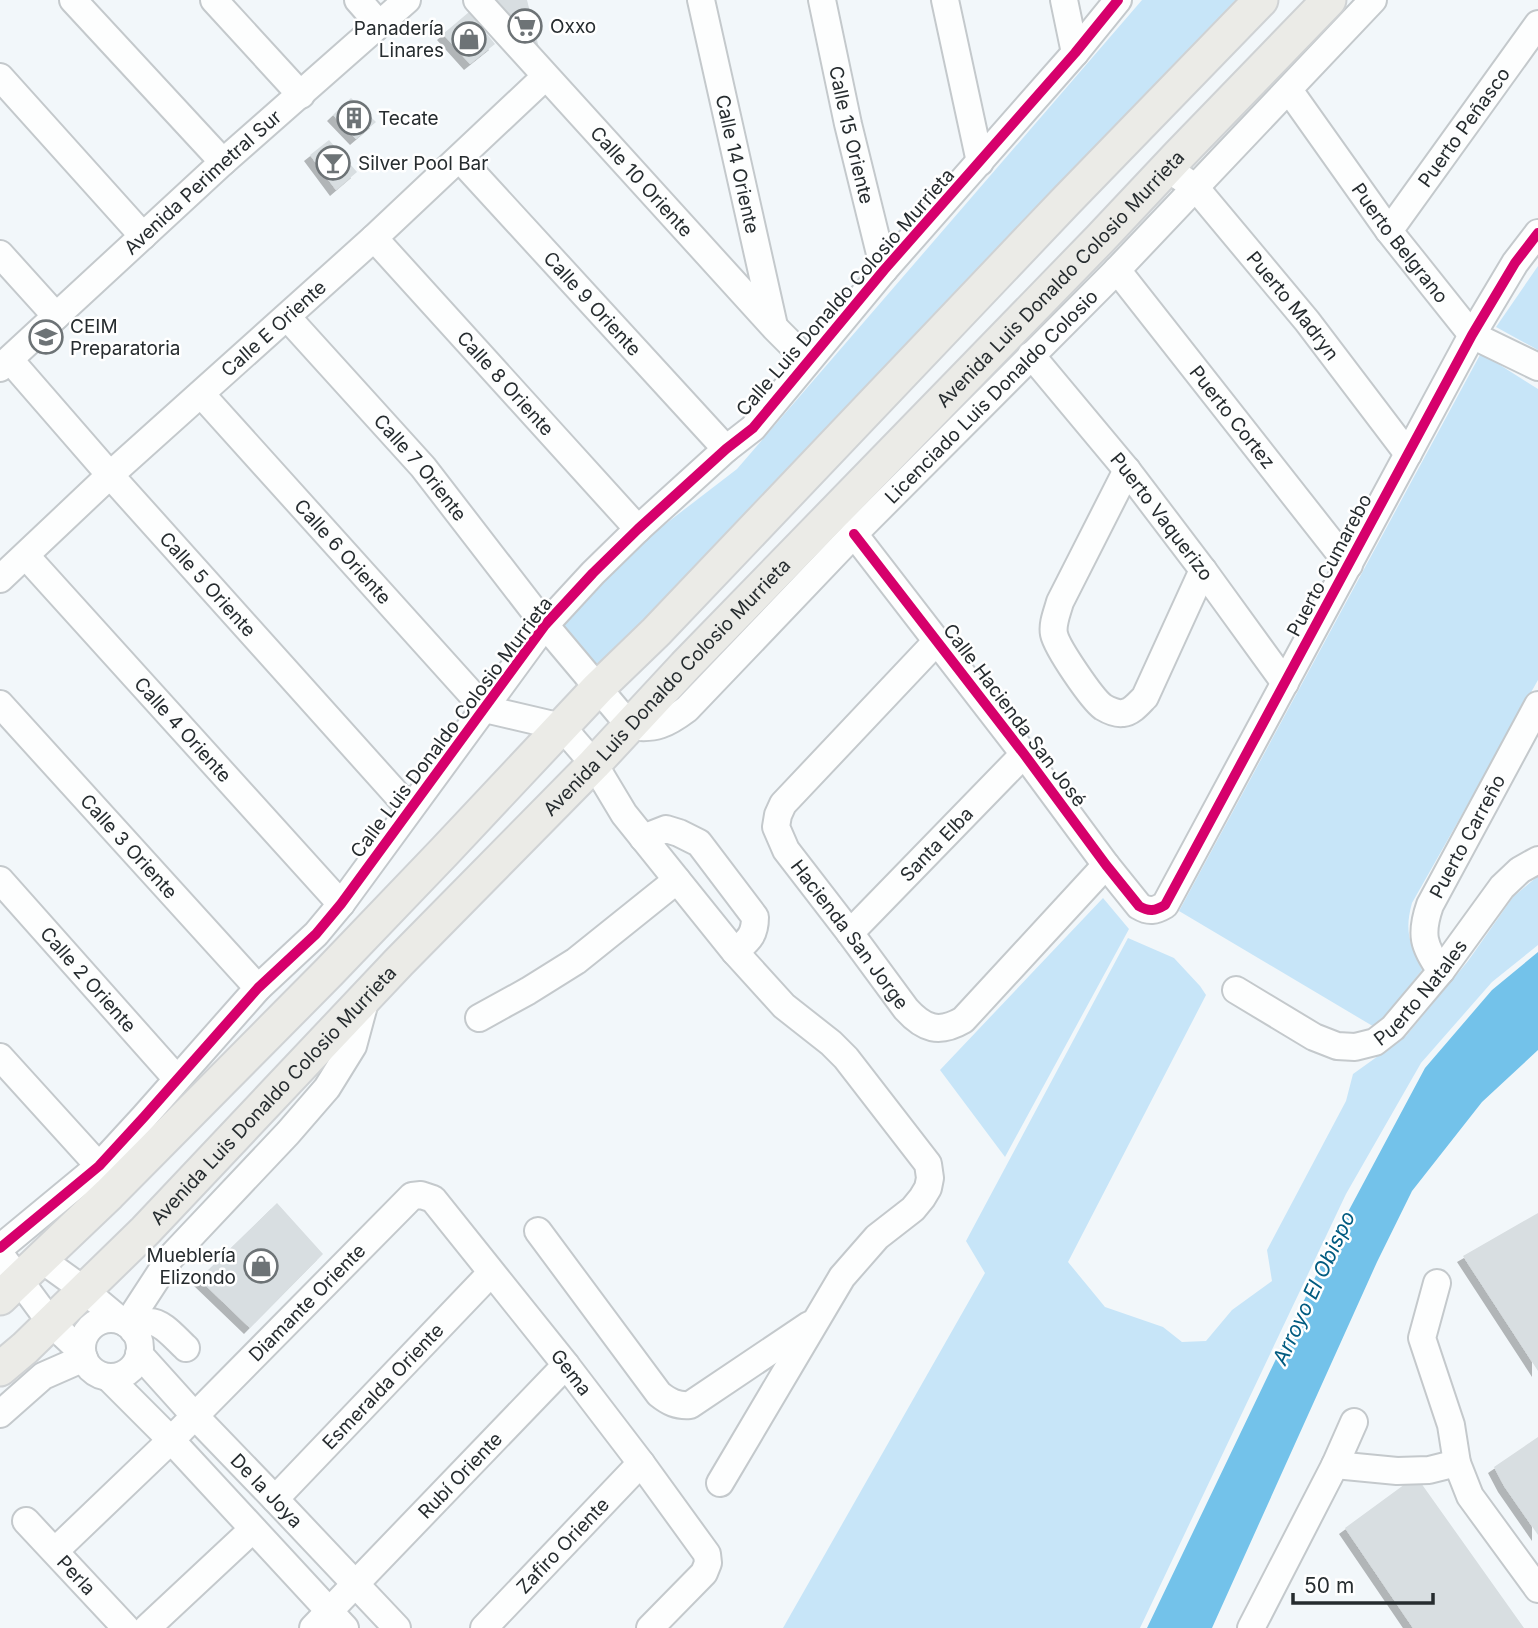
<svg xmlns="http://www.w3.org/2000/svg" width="1538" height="1628" font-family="Inter,sans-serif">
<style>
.green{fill:#c7e5f8}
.water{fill:#73c2ea}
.building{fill:#d8dee1;filter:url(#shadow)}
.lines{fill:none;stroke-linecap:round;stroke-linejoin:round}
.minor-casing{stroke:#c4c9cc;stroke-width:30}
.major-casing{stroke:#cfd2d4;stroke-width:37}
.minor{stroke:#fdfefe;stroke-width:26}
.major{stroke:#ebebe7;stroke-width:33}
.cycleway-casing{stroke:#fff;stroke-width:15}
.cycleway{stroke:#d6006c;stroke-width:10}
.labels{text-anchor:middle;stroke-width:5;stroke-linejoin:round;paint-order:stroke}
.poi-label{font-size:19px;fill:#262c2f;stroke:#fff;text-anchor:start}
.street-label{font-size:19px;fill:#262c2f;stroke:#fff}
.water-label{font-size:21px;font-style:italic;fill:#015b80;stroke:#fff}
</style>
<defs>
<filter id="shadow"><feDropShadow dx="-6" dy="6" stdDeviation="0" flood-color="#0004"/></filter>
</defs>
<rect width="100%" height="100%" fill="#f2f7fa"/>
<path class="green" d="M1142,0H1250L599,670L556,634L642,542L737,469Z
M1538,266V350L1496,327Z
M1481,353L1538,389V680L1412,903C1404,932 1410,944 1422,970L1376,1028L1179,911Z
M1538,876V945L1492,982L1421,1063L1346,1194L1140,1628H783L985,1273L966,1241L1128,938L1174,958L1200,986L1206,995L1068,1262L1105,1307L1163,1327L1182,1342L1206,1341L1232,1310L1272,1281L1267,1250L1346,1101L1353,1074L1406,1036L1468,961L1513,897Z
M1103,898L1129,929L1005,1157L940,1070Z"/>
<path class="water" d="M1538,952V1050L1482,1102L1412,1191L1377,1262L1212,1628H1147L1333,1240L1425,1068L1492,990Z"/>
<path class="building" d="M492,0H527L540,52Z
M469,12L495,44L470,64L443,34Z
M351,98L376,122L356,139L333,115Z
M329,140L357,172L336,190L310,155Z
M277,1203L323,1254L250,1328L199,1279Z
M1538,1213V1371L1463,1256Z
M1538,1437V1535L1504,1486L1494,1467Z
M1416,1476L1524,1628H1413L1345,1528Z"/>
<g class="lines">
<defs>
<g id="minor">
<path d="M73,0L223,162"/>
<path d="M214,0L301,95"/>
<path d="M358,0L379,24"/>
<path id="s1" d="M477,0L775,328L808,361"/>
<path id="s2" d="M701,0L774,326"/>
<path id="s3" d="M822,0L848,124L884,270"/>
<path d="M945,0L980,162"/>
<path d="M1064,0L1075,53"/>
<path d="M0,77L143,236"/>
<path id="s4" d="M1289,90L1389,231L1472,335L1538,367"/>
<path id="s5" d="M460,159L726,449"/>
<path id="s6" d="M1180,177L1195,187L1307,321L1408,454"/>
<path id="s7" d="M1389,231L1538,24"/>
<path id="s8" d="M374,238L638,529"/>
<path d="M0,254L56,316"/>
<path id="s9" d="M1117,270L1349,565"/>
<path id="s10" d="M287,317L423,467L545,625L630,726C655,730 667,724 687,709L854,534L1117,270L1373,0"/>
<path id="s11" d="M1031,355L1127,470L1203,570L1285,683"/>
<path id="s12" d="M10,360L110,475L409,808"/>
<path id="s13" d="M0,368L223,162L407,0"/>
<path id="s14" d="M201,394L485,709L562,727L594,764L624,814L735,952L784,1006L831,1043L846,1058L928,1164L930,1178L928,1188L922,1198L913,1209L877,1237L842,1277L720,1483"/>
<path d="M1127,470L1060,602C1057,613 1052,624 1054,634C1057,648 1092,699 1103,707C1108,710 1117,714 1123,713C1132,712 1139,703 1145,697L1203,570"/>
<path d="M854,534L1024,754L1106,865L1139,906C1149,912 1155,911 1165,905L1472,335L1515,263L1538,233"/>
<path id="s15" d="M26,556L341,904"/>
<path id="s16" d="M0,579L110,475L374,238L545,77"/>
<path id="s17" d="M936,642L783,804L778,815L776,827L786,850L850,933L906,1009C924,1029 939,1034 963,1020L1106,865"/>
<path id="s18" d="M0,704L258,988"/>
<path d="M643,838L666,829L679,833L699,843L755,917C755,936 748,940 735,952"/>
<path id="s19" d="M0,880L177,1079"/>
<path id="s20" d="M850,933L1024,754"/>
<path id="s21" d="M1441,971C1423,946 1420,934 1430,905L1538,705"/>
<path id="s22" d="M1236,990L1314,1037L1337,1046L1355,1047L1375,1042L1393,1028L1441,971L1502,887L1520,870L1538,860"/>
<path d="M479,1018L528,991L576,961L677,880"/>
<path d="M0,1057L99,1166"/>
<path d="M538,1231L659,1394C669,1402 677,1406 690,1405L809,1325"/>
<path d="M0,1248L99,1166L144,1117L258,988L316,934L341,904L545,625L593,573L638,529L726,449L753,428L884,270L1075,53L1118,0"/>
<path d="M0,1254L51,1323L82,1352"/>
<path d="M41,1259L84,1290L120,1320"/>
<path d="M1437,1283L1422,1338L1451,1425L1457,1463L1470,1496L1538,1589"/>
<circle cx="111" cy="1348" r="29"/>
<path d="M127,1324L170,1258L288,1133L327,1088L353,1046L366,998"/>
<path d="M133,1330C138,1327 143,1322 149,1322C162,1321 176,1339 186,1348"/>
<path id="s23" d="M139,1354L194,1415L275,1499L397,1628"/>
<path d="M108,1377L171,1440L345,1628"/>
<path d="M0,1414L43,1376L84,1358"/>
<path d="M1335,1465L1397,1471L1429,1470L1457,1463"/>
<path id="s24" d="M275,1499L491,1273"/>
<path id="s25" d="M26,1521L126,1628"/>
<path id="s26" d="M55,1551L171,1440L412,1196L421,1195L433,1199L566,1365L641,1463L707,1554L708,1563L704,1573L650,1628"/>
<path d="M147,1628L253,1529"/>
<path id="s27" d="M313,1628L566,1365"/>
<path id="s28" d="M484,1628L641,1463"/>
<path d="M1251,1628L1335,1465L1354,1422"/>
</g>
<g id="major">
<path d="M0,1298L109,1194L329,972L444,852L598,688L656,632L1066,201L1261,0"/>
<path id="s29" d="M0,1369L25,1348L145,1231L399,962L594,764L685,666L1100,239L1179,155L1329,0"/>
</g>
</defs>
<use href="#minor" class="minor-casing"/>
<use href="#major" class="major-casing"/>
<use href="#minor" class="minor"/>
<use href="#major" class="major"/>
<defs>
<path id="cycleway" d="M854,534L1024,754L1106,865L1139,906C1149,912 1155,911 1165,905L1472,335L1515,263L1538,233
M0,1248L99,1166L144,1117L258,988L316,934L341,904L545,625L593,573L638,529L726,449L753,428L884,270L1075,53L1118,0"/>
</defs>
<use href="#cycleway" class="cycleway-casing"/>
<use href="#cycleway" class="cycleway"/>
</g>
<defs>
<symbol id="supermarket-ring" viewBox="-11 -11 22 22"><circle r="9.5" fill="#fff" stroke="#6d7376" stroke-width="1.5"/><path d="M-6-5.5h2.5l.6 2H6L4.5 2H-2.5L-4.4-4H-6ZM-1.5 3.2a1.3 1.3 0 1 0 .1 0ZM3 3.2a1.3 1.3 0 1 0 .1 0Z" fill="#6d7376"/></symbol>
<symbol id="shop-ring" viewBox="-11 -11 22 22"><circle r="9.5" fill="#fff" stroke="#6d7376" stroke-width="1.5"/><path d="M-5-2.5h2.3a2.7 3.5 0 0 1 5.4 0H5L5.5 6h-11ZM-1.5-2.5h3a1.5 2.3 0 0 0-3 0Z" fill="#6d7376"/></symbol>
<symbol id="building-ring" viewBox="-11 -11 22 22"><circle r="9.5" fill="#fff" stroke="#6d7376" stroke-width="1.5"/><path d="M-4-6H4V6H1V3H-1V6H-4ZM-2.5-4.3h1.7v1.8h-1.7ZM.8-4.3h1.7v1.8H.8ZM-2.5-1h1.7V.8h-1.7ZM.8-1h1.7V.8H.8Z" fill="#6d7376"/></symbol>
<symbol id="bar-ring" viewBox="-11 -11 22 22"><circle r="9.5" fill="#fff" stroke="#6d7376" stroke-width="1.5"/><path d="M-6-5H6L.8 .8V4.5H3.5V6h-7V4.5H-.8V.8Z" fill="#6d7376"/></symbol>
<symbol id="university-ring" viewBox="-11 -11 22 22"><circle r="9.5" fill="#fff" stroke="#6d7376" stroke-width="1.5"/><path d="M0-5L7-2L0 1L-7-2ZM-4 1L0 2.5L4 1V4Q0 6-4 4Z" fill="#6d7376"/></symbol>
</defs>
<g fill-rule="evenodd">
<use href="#supermarket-ring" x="506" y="7" width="38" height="38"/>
<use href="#shop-ring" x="450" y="20" width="38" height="38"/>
<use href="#building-ring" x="335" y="99" width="38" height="38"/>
<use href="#bar-ring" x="314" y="144" width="38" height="38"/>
<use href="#university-ring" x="27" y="318" width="38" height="38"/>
<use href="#shop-ring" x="242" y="1247" width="38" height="38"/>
</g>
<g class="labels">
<g class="poi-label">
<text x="550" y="33">Oxxo</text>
<text x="444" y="35" text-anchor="end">Panadería<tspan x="444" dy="22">Linares</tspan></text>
<text x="378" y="125">Tecate</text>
<text x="358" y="170">Silver Pool Bar</text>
<text x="70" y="333">CEIM<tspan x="70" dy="22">Preparatoria</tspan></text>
<text x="236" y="1262" text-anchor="end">Mueblería<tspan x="236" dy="22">Elizondo</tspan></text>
</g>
<g class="street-label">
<text dy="7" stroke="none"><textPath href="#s7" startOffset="128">Puerto Peñasco</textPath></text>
<text dy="7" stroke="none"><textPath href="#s3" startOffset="138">Calle 15 Oriente</textPath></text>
<text dy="7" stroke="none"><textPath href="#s2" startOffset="168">Calle 14 Oriente</textPath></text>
<text dy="7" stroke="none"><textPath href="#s1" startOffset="245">Calle 10 Oriente</textPath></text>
<text dy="7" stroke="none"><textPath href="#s13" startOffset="275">Avenida Perimetral Sur</textPath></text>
<text dy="7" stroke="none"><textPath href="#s4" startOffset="189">Puerto Belgrano</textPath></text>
<text dy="7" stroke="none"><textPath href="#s29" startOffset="1521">Avenida Luis Donaldo Colosio Murrieta</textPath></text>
<text transform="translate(845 292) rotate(-49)" y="7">Calle Luis Donaldo Colosio Murrieta</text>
<text dy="7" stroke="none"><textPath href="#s5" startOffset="196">Calle 9 Oriente</textPath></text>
<text dy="7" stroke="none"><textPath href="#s6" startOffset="172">Puerto Madryn</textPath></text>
<text dy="7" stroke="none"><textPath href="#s16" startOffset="371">Calle E Oriente</textPath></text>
<text dy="7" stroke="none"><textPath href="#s8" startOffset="196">Calle 8 Oriente</textPath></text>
<text dy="7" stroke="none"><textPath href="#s10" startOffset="1032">Licenciado Luis Donaldo Colosio</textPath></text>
<text dy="7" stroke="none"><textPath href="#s9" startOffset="187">Puerto Cortez</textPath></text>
<text dy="7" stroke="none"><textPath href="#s10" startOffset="201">Calle 7 Oriente</textPath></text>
<text dy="7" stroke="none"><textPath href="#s11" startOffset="208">Puerto Vaquerizo</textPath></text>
<text dy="7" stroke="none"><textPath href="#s14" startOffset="212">Calle 6 Oriente</textPath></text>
<text transform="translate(1329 565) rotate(-62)" y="7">Puerto Cumarebo</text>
<text dy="7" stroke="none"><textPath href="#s12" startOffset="299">Calle 5 Oriente</textPath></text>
<text dy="7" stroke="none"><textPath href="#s29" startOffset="954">Avenida Luis Donaldo Colosio Murrieta</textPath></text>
<text transform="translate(1015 715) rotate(53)" y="7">Calle Hacienda San José</text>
<text transform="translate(451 727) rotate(-53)" y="7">Calle Luis Donaldo Colosio Murrieta</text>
<text dy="7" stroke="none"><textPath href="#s15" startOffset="234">Calle 4 Oriente</textPath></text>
<text dy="7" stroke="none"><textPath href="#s21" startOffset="149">Puerto Carreño</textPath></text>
<text dy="7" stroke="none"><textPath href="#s20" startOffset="124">Santa Elba</textPath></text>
<text dy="7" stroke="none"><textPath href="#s18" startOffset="192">Calle 3 Oriente</textPath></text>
<text dy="7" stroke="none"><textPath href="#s17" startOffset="378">Hacienda San Jorge</textPath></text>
<text dy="7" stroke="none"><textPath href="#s19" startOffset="133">Calle 2 Oriente</textPath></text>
<text dy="7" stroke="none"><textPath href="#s22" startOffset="222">Puerto Natales</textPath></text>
<text dy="7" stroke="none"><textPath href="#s29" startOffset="387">Avenida Luis Donaldo Colosio Murrieta</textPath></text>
<text dy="7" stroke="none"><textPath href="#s26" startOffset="354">Diamante Oriente</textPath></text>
<text dy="7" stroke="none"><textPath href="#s26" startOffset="747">Gema</textPath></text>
<text dy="7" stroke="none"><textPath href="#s24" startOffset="156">Esmeralda Oriente</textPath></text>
<text dy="7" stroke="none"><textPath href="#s27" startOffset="212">Rubí Oriente</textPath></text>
<text dy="7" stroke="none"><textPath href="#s23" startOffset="187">De la Joya</textPath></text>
<text dy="7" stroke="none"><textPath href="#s28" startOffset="114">Zafiro Oriente</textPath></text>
<text dy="7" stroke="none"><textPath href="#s25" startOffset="74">Perla</textPath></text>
</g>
<g class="water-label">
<text transform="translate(1314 1288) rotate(-65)" y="7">Arroyo El Obispo</text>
</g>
</g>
<path d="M1293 1593v10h140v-10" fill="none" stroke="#262c2f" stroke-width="3.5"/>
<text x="1304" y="1593" font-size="21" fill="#262c2f" stroke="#ffffff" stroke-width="5" paint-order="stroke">50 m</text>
</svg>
